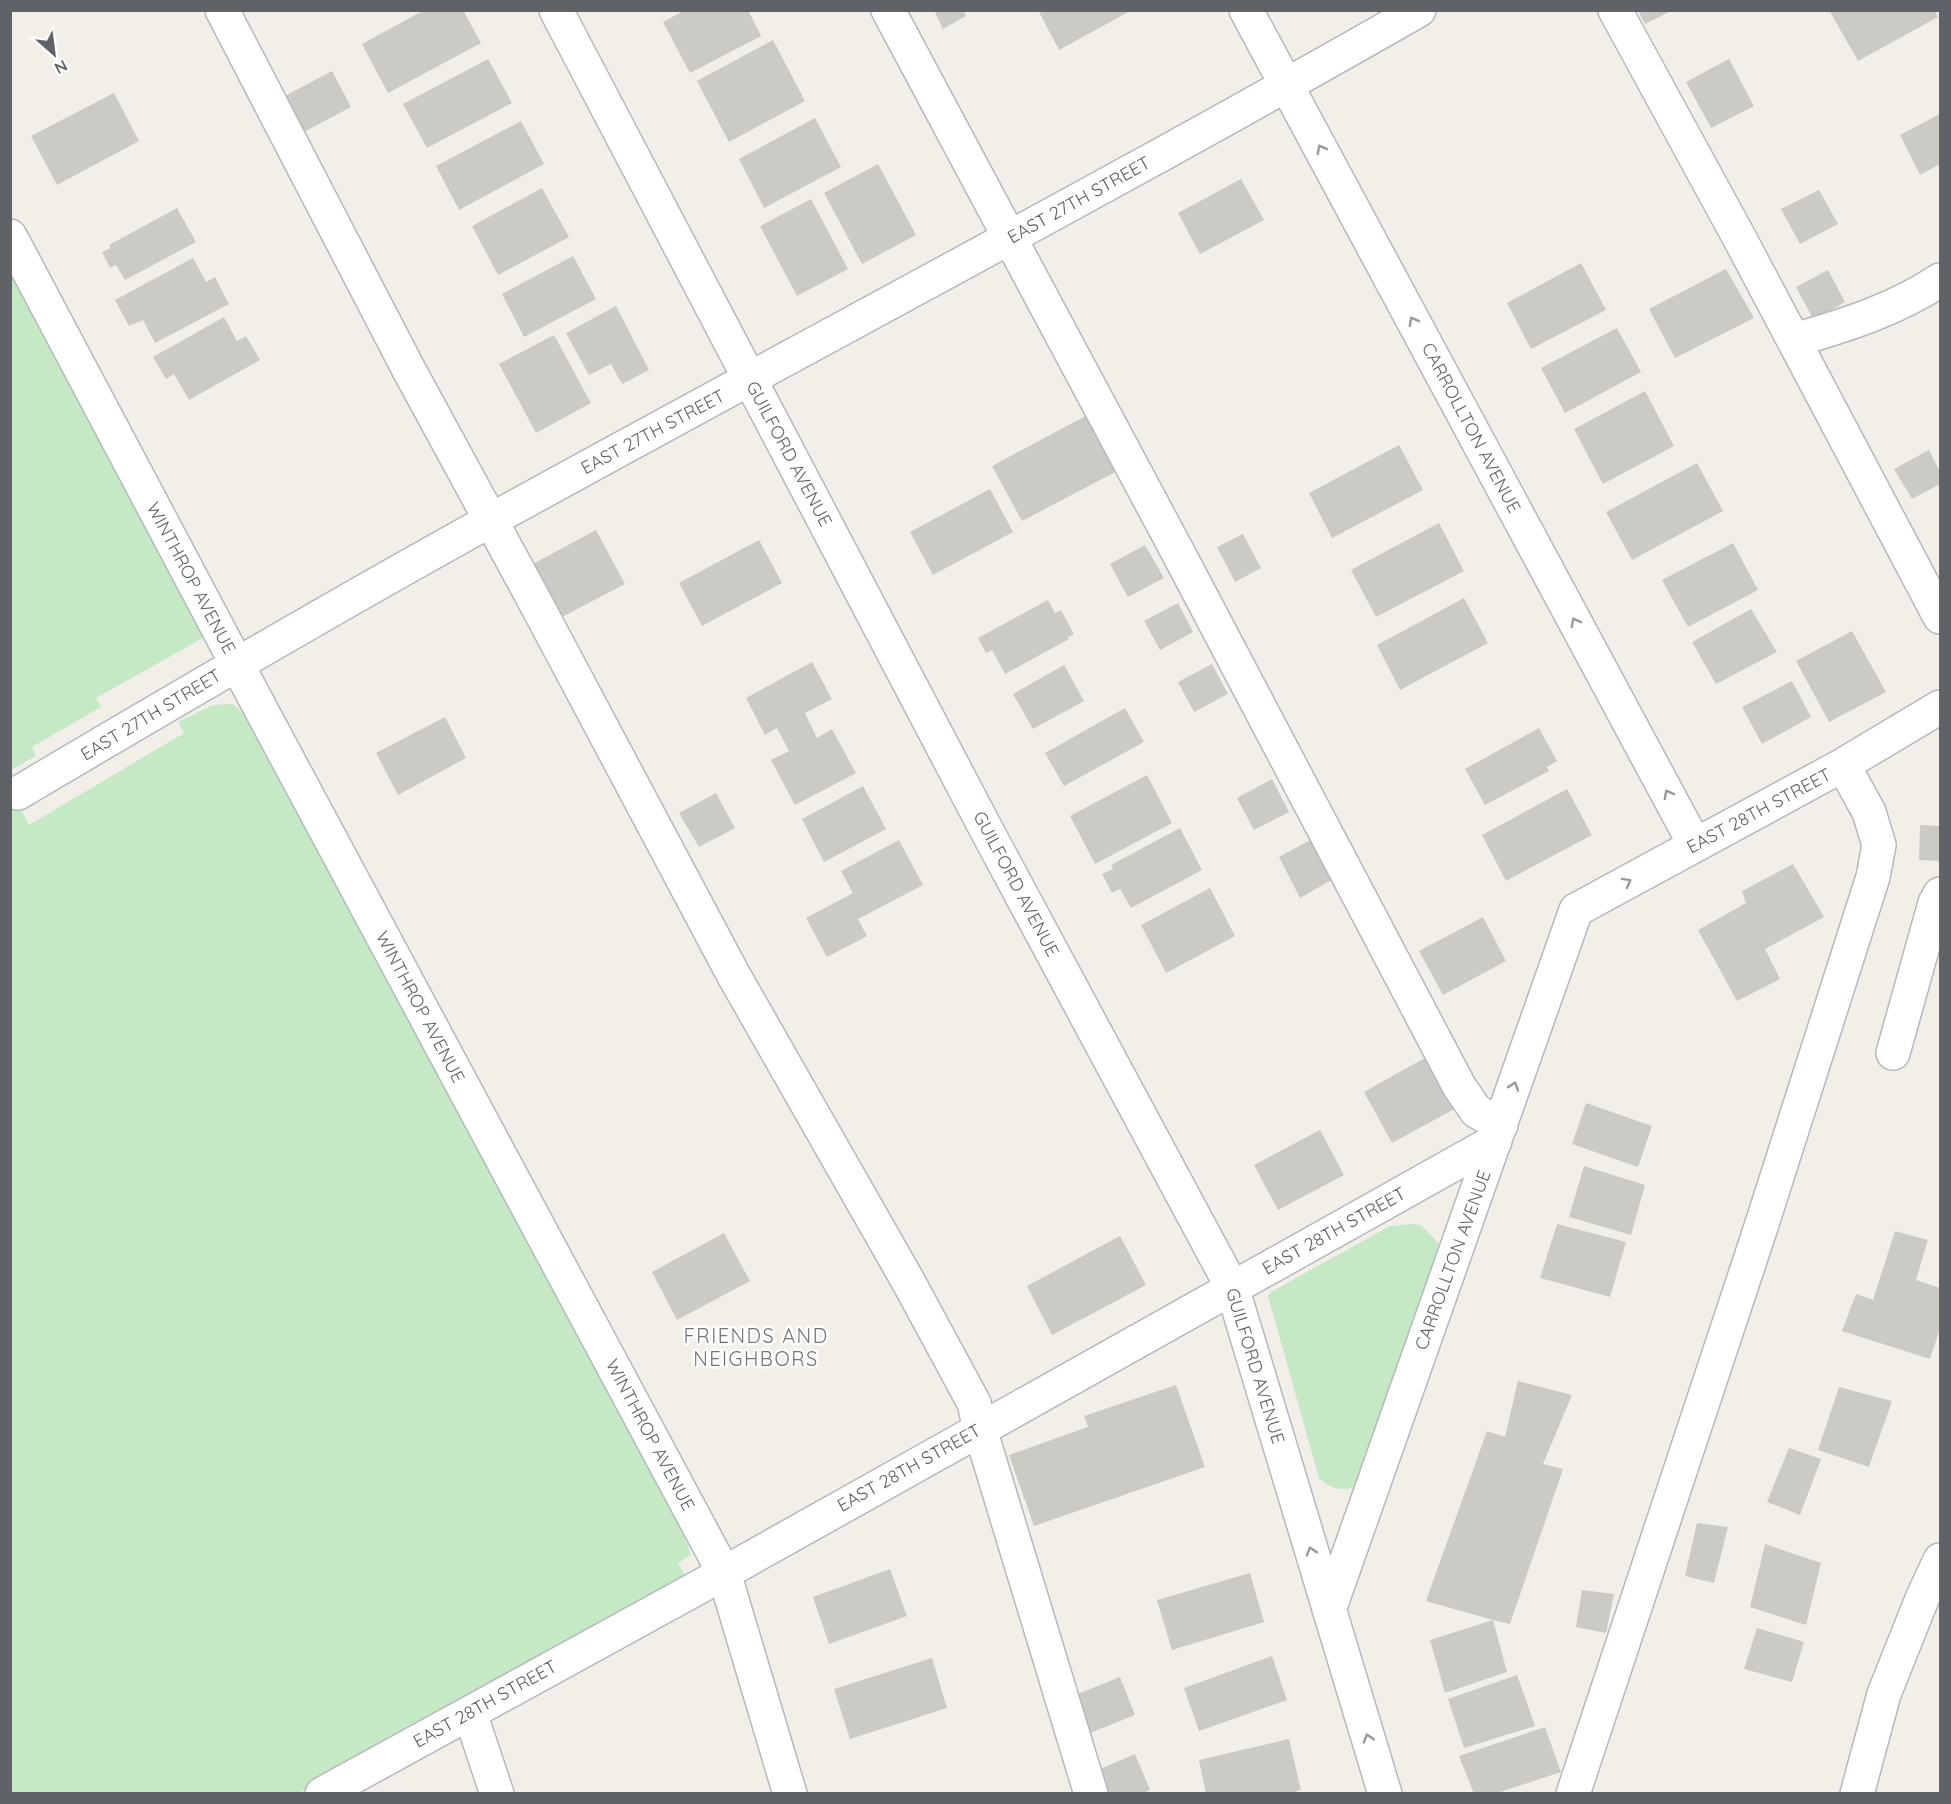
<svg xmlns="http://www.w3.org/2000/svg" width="1951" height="1804" font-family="Quicksand,sans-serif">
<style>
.green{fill:#c5e8c5}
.building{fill:#cccac5}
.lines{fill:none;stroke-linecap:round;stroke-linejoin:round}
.minor-casing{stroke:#b5b8bc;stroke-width:36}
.minor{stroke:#fff;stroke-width:33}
.oneway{stroke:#979a9d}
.labels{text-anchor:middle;stroke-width:5;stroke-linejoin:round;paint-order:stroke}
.street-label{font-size:18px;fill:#5f6368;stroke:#fff}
.neighbourhood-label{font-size:20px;letter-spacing:1.5px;fill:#70757a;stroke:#fff}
</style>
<rect width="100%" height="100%" fill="#f1efe8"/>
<path class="green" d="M10,268L203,638L96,698L101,707L32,747L36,756L11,770Z
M232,704L239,709L246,719L679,1522L691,1555L678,1563L685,1576L679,1582L299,1793H11L10,790L29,825L184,733L178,722L213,705Z
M1411,1224L1421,1225L1438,1243L1437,1261L1360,1485C1343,1492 1332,1490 1319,1478L1268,1296L1271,1292L1390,1226Z"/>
<path class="building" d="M424,10H463L481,43L388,93L362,44Z
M685,10H748L761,36L690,73L663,22Z
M934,10H963L966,16L943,29Z
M1038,10H1132L1059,50Z
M1638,10H1673L1645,24Z
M1829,10H1934L1938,17L1858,61Z
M773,40L805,101L729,142L697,81Z
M488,59L512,103L427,148L403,104Z
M1729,59L1754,106L1711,128L1686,82Z
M332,71L351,107L302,133L283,97Z
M114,93L139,141L57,185L31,136Z
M1940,114V164L1920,175L1900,135Z
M815,118L841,167L764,208L739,159Z
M521,121L544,164L459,210L436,166Z
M878,164L916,235L862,264L824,193Z
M1241,179L1264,220L1200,254L1178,213Z
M542,188L569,237L498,275L472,226Z
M1819,190L1838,224L1800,244L1781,209Z
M811,199L848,269L797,296L760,226Z
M177,208L196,242L125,280L116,265L110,268L102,252L111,248L109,245Z
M573,256L596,299L524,337L502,294Z
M193,258L206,282L215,277L229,304L155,343L143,320L129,326L115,300Z
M1581,263L1606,310L1531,349L1507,303Z
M1726,269L1754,318L1675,358L1649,309Z
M1828,270L1845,302L1814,320L1796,287Z
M616,306L649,370L622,384L611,364L589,375L566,333Z
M224,317L237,341L246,336L260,360L189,400L174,374L166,379L153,357Z
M1617,328L1641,372L1565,413L1541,368Z
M554,335L591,403L536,433L499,364Z
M1645,391L1674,446L1603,484L1574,429Z
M1091,413L1121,469L1022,521L992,466Z
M1399,445L1423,490L1332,538L1309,493Z
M1929,450L1940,472V484L1912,499L1894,469Z
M1697,463L1723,511L1632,560L1606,512Z
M990,489L1013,532L933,575L910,532Z
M1439,523L1464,571L1376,617L1351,570Z
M596,530L625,584L560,618L531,565Z
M1243,534L1261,568L1235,582L1217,547Z
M759,540L782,583L702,626L679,583Z
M1733,543L1758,590L1688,627L1662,580Z
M1145,545L1164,578L1128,597L1110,564Z
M1464,598L1488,643L1400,690L1377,645Z
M1048,600L1055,613L1061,610L1074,634L1068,637L1069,639L1005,674L992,650L986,653L978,638Z
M1178,603L1193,632L1160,650L1144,621Z
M1751,609L1777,652L1716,684L1692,642Z
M1852,631L1886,692L1829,722L1796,661Z
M812,662L832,699L805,713L817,738L832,729L856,773L795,805L771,760L789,751L777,728L765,735L746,698Z
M1212,664L1228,694L1194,712L1178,682Z
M1064,665L1084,701L1033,729L1013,694Z
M1792,681L1811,717L1762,744L1742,707Z
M1125,708L1144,742L1064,786L1045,753Z
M445,717L466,758L398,795L376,753Z
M1539,728L1557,761L1547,767L1549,771L1485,805L1465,769Z
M1147,775L1172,823L1095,864L1070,816Z
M1272,779L1289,812L1254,830L1237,798Z
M863,786L886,829L824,862L802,819Z
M1567,789L1592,835L1506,881L1482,835Z
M716,793L735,828L699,847L679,813Z
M1920,825L1940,826V861L1919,860Z
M1180,828L1202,870L1131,908L1120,889L1112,893L1102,874L1113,869L1111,865Z
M1314,838L1335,878L1300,898L1279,857Z
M899,840L923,885L858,919L867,936L827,957L806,918L853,893L841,871Z
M1793,864L1824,917L1765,949L1780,979L1737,1001L1698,930L1746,903L1742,891Z
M1210,888L1235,936L1166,973L1141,925Z
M1483,917L1506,961L1443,995L1419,951Z
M1430,1055L1458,1107L1392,1143L1364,1092Z
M1586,1103L1652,1126L1638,1167L1572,1144Z
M1320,1130L1344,1175L1278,1210L1254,1165Z
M1584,1166L1645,1185L1631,1235L1569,1217Z
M1557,1224L1626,1242L1610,1297L1540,1278Z
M1895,1231L1928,1240L1916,1280L1940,1288V1328L1930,1359L1842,1331L1856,1294L1873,1300Z
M724,1233L750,1281L677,1320L652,1272Z
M1120,1236L1146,1285L1052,1335L1027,1286Z
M1518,1381L1572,1395L1543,1464L1563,1469L1510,1624L1493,1620L1507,1672L1445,1693L1430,1640L1493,1620L1426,1601L1487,1431L1505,1437Z
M1176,1385L1205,1467L1034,1526L1009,1455L1088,1427L1084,1416Z
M1839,1387L1892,1401L1869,1467L1818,1450Z
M1789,1448L1821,1459L1800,1515L1767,1502Z
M1697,1523L1728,1527L1714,1583L1685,1576Z
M1765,1544L1821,1563L1806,1625L1750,1607Z
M890,1569L907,1616L829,1644L813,1597Z
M1250,1573L1264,1622L1172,1650L1157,1600Z
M1582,1590L1614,1594L1606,1633L1576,1627Z
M1757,1628L1804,1642L1792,1682L1744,1669Z
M1272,1656L1287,1700L1199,1731L1184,1688Z
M932,1658L947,1708L850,1739L834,1689Z
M1517,1675L1535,1726L1464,1748L1448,1699Z
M1120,1677L1135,1715L1090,1733L1075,1695Z
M1545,1727L1561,1772L1494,1794H1474L1459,1756Z
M1289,1739L1301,1790L1286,1794H1206L1199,1760Z
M1135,1754L1150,1790L1141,1794H1107L1098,1770Z"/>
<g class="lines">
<defs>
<path id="minor" d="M222,10L409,370L533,598L733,974L908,1281L974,1403L980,1429L1091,1794
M556,10L987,831L1232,1287L1385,1794
M888,10L1182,560L1459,1086L1476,1111L1501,1125
M1246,10L1695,845
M1615,10L1740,239L1940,617
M10,236L257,702L724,1573L790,1794
M1794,340C1844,326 1897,309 1940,280
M18,793C175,700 333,607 493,519C801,349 1113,185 1419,10
M1893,1053L1935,903L1940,894
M1329,1610L1576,910L1843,765L1940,707
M470,1713L497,1794
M322,1794L699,1587L1495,1141
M1573,1794L1760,1230L1873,877L1879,845L1869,812L1843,765
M1857,1794L1884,1694L1922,1599L1940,1560"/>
</defs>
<use href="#minor" class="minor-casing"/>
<use href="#minor" class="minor"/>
</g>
<defs><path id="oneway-chevron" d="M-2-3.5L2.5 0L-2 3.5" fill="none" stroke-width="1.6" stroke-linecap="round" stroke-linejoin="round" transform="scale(1.5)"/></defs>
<g class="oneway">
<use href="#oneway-chevron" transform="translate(1321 149) rotate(-118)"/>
<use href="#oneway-chevron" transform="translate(1413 321) rotate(-118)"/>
<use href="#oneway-chevron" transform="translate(1575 622) rotate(-118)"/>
<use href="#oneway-chevron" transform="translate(1668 794) rotate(-118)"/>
<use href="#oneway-chevron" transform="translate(1627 882) rotate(-29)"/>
<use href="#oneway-chevron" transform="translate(1514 1086) rotate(-71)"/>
<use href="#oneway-chevron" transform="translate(1311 1551) rotate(-107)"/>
<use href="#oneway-chevron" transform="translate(1368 1738) rotate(-107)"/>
</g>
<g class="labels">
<g class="street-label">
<text transform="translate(1079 200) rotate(-29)" y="6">EAST 27TH STREET</text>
<text transform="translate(1471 428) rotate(62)" y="6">CARROLLTON AVENUE</text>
<text transform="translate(653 432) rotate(-28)" y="6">EAST 27TH STREET</text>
<text transform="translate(789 454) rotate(62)" y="6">GUILFORD AVENUE</text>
<text transform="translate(191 578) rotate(62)" y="6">WINTHROP AVENUE</text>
<text transform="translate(151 715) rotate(-31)" y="6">EAST 27TH STREET</text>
<text transform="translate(1759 811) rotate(-28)" y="6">EAST 28TH STREET</text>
<text transform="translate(1016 884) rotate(62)" y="6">GUILFORD AVENUE</text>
<text transform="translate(420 1007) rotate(62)" y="6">WINTHROP AVENUE</text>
<text transform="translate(1334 1231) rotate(-29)" y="6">EAST 28TH STREET</text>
<text transform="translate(1453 1260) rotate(-70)" y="6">CARROLLTON AVENUE</text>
<text transform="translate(1255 1366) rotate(73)" y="6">GUILFORD AVENUE</text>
<text transform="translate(650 1435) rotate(62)" y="6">WINTHROP AVENUE</text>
<text transform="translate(909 1468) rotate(-29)" y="6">EAST 28TH STREET</text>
<text transform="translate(485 1704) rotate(-29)" y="6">EAST 28TH STREET</text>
</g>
<g class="neighbourhood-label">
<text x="756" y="1343">FRIENDS AND<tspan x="756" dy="23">NEIGHBORS</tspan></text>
</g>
</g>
<rect width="1951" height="1804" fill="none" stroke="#5f6368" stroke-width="24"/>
<g transform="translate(54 54) rotate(152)" stroke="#ffffff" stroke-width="4.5" paint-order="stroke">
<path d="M0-4.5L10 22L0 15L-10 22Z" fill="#5f6368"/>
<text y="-9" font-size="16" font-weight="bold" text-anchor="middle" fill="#5f6368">N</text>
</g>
</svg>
